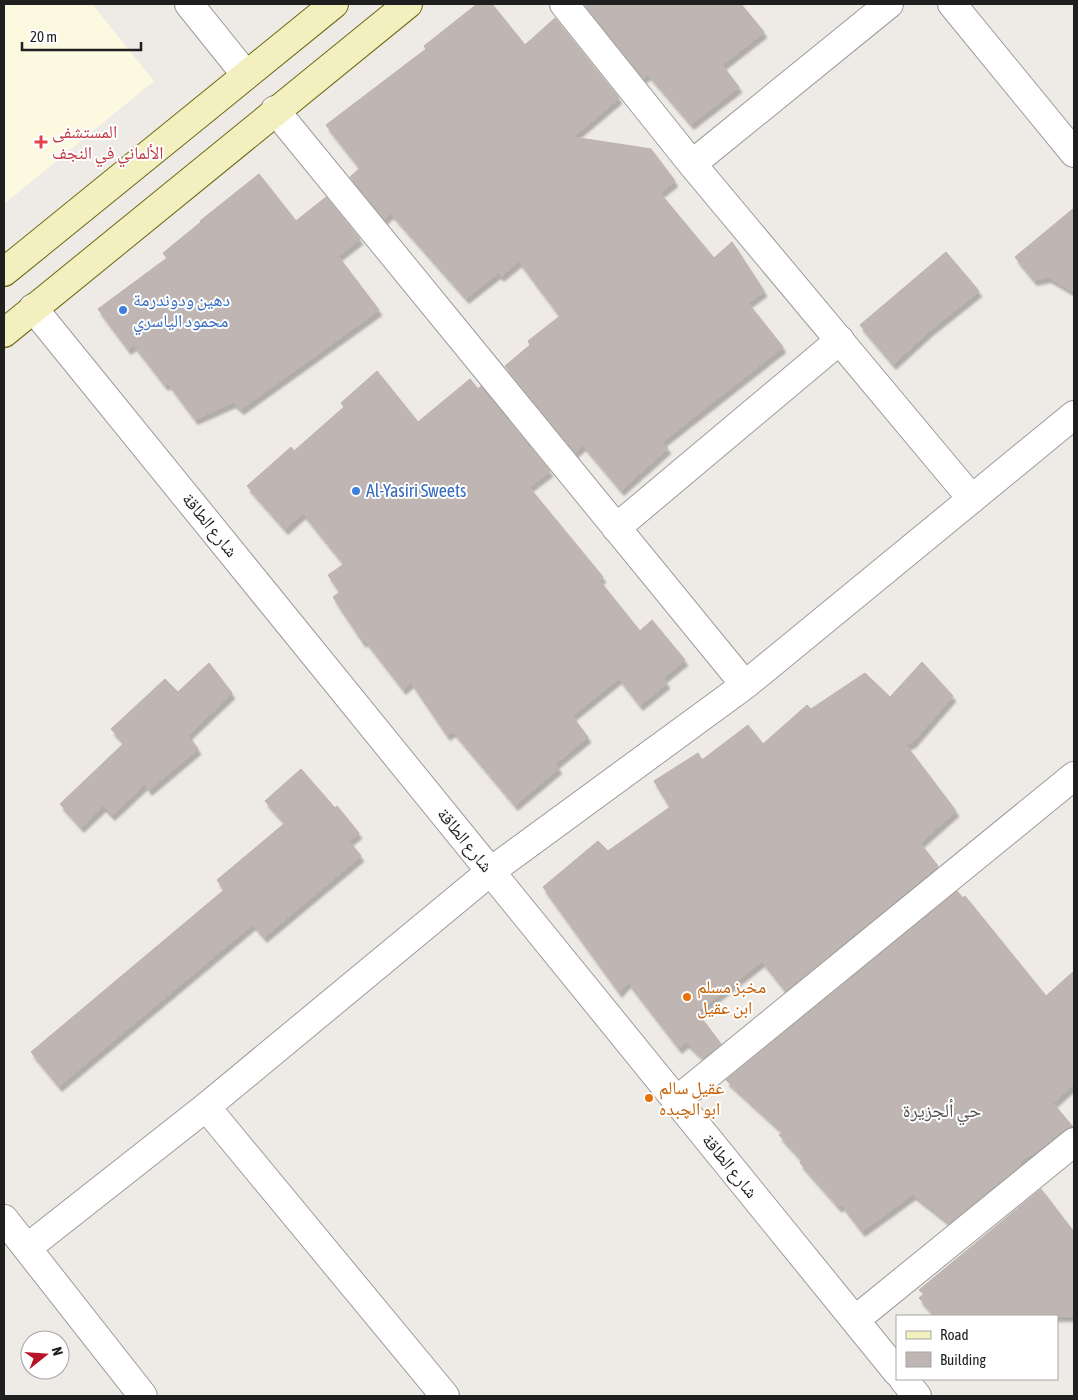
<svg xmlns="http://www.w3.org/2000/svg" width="1078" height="1400" font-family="'Asap Condensed','Noto Naskh Arabic',sans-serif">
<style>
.education{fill:#fcf9e1}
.building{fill:#bfb6b3;stroke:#bfb0a9;filter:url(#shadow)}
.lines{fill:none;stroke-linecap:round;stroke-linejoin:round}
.street-casing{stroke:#9c9c9c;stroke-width:30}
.secondary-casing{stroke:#6c6a0f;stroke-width:30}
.street{stroke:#fff;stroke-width:28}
.secondary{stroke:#f3efbf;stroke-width:28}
.health-dot{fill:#e0444e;stroke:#fff;stroke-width:2}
.shop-dot{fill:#3f7fe0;stroke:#fff;stroke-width:2}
.food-dot{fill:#e8710a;stroke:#fff;stroke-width:2}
.labels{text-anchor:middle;stroke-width:4;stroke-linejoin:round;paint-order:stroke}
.health-label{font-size:18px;fill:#be3a42;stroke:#fff;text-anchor:start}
.shop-label{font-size:18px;fill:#366cbe;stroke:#fff;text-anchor:start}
.street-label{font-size:18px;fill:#1f1f1f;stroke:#fff}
.food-label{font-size:18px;fill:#c56008;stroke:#fff;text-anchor:start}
.neighbourhood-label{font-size:19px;fill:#525252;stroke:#fff}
</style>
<defs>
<filter id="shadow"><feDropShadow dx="3" dy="5.5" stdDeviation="1" flood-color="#0004"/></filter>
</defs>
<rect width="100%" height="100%" fill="#eeeae6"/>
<path class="education" d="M4,4H92L154,81L4,204Z"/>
<path class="building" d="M477,4H492L525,45L555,18L619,98L573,137L651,149L675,181L660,193L714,258L732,242L764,291L748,303L783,347L662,442L668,448L621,490L583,445L575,452L505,366L530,345L528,341L560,316L519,261L501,276L498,273L466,298L391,213L384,219L350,177L360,168L326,125L426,49L424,46Z
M584,4H741L764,32L722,65L739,87L691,124L648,74L643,78Z
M259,174L296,221L326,197L360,239L338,256L379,310L241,409L233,402L195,419L168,383L165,385L134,345L128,349L98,309L167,258L163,253L201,222L200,221Z
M1074,208V292L1048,277L1034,280L1015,257Z
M946,252L979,291L930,330L893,364L860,325Z
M377,371L418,422L470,379L478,389L481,386L550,471L529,487L603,577L599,580L640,631L652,620L685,660L663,678L667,683L640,705L619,678L572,716L588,737L555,764L559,768L515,805L453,731L447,735L411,682L403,689L365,640L363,642L333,597L340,592L328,575L344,564L303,513L285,529L247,486L291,447L294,451L344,407L341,403Z
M922,662L953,696L913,742L906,745L956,811L920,843L938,866L786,991L762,961L697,1012L721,1044L703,1058L686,1042L679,1048L628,982L619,992L543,887L598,841L608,851L670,807L654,781L698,753L702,760L748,725L763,744L807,705L811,709L865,673L890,697Z
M209,663L232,693L188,735L198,749L149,790L145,784L112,815L103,806L81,827L60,804L124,743L111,729L165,679L178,692Z
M301,769L335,808L337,806L359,833L349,841L361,856L264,937L253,924L59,1086L31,1052L224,890L217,880L285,823L265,801Z
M957,891L963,898L965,896L1046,996L1074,971V1084L1053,1103L1073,1127L1064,1130L1038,1151L1019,1161L1022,1164L950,1223L913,1194L862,1231L841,1204L839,1207L800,1163L802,1160L779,1135L783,1132L726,1080Z
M1041,1189L1074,1232V1316H935L919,1298L924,1294L919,1290Z"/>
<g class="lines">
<defs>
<path id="street" d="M189,4L246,75
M564,4L692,164L972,499
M952,4L1074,153
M275,110L745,685
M692,164L889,4
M33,308L897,1372
M616,528L840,340
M677,1100L1074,776
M206,1107L445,1396
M4,1219L143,1396
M27,1248L206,1107L491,871L745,685L1074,415
M855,1320L1074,1142
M903,1379L917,1396"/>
<path id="secondary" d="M4,272L334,4
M4,333L408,4"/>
</defs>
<use href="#street" class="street-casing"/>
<use href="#secondary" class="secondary-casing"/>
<use href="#street" class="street"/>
<use href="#secondary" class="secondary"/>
</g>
<path class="health-dot" d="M38.5 134.5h5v5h5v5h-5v5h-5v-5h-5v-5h5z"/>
<g class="shop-dot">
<circle cx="123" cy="310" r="5"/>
<circle cx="356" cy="491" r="5"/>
</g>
<g class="food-dot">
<circle cx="687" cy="997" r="5"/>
<circle cx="649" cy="1098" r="5"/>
</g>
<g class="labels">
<g class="health-label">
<text x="52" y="138">المستشفى<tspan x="52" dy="21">الألماني في النجف</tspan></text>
</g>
<g class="shop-label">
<text x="133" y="306">دهين ودوندرمة<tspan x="133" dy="21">محمود الياسري</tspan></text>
<text x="366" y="497">Al-Yasiri Sweets</text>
</g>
<g class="street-label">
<text transform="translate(210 525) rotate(51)" y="6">شارع الطاقة</text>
<text transform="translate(465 840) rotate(51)" y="6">شارع الطاقة</text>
<text transform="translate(730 1166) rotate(51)" y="6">شارع الطاقة</text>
</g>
<g class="food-label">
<text x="697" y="993">مخبز مسلم<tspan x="697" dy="21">ابن عقيل</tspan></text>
<text x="659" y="1094">عقيل سالم<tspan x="659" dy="21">ابو الچبده</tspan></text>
</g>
<g class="neighbourhood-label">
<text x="942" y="1117">حي ألجزيرة</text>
</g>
</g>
<rect width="1078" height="1400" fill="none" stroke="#1f1f1f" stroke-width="10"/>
<rect x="896" y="1315" width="162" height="65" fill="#ffffff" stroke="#a5a5a5"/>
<rect x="906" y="1331" width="25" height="8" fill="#f3efbf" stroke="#a5a5a5"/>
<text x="940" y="1340" font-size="15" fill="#1f1f1f">Road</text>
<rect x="906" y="1352" width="25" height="15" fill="#bfb6b3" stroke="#a5a5a5"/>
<text x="940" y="1365" font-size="15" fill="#1f1f1f">Building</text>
<g transform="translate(45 1355) rotate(73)"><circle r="24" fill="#ffffff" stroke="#a5a5a5"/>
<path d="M0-4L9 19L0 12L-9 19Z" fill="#ba1328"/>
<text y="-8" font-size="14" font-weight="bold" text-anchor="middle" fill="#1f1f1f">N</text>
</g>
<path d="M22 42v8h119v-8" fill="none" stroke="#1f1f1f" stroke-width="2.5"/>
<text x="30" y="42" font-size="15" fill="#1f1f1f" stroke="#ffffff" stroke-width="4" paint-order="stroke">20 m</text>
</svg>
